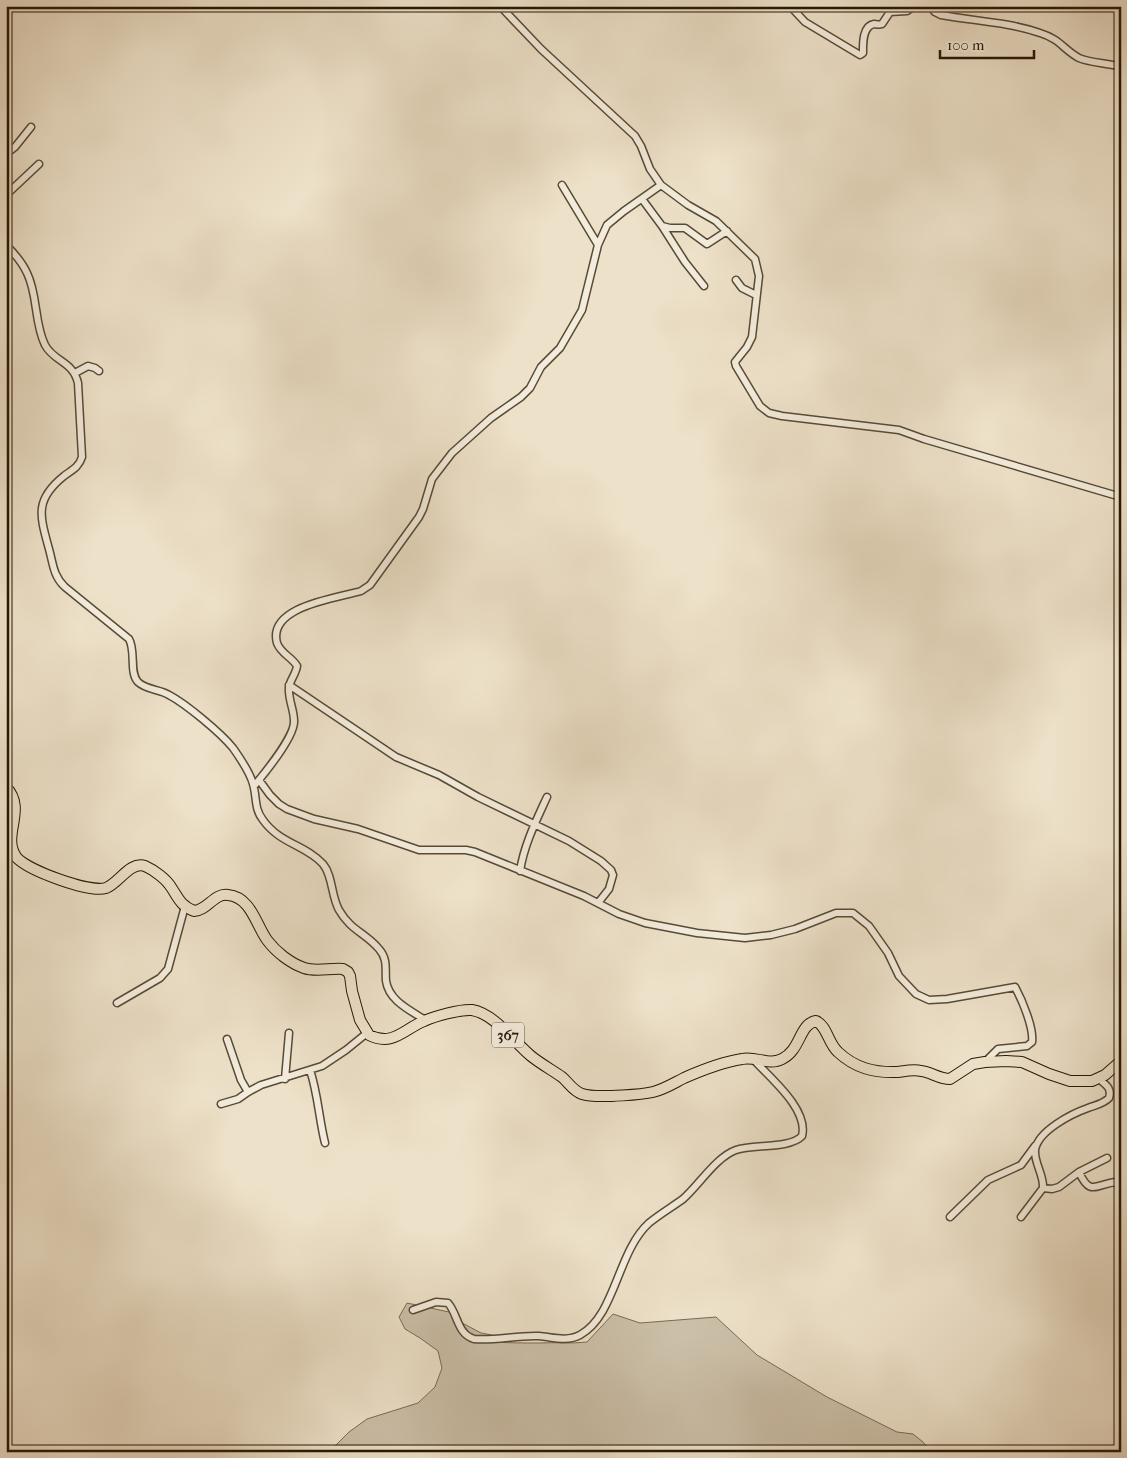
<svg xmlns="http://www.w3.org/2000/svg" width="1127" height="1458" font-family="'IM FELL French Canon',serif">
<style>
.green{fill:#cbbfa8;stroke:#786b56}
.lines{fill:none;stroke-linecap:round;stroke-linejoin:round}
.minor-casing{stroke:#584a36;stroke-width:9}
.primary-casing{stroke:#261705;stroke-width:12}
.minor{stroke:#f3ecdc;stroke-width:6}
.primary{stroke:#ede1c9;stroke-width:10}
.labels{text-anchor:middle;stroke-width:4.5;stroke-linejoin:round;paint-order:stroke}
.shield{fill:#f3ecdc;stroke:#645746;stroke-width:1}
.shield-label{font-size:15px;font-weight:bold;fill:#261705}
</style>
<rect width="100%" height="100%" fill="#ede1c9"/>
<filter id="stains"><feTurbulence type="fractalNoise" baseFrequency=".004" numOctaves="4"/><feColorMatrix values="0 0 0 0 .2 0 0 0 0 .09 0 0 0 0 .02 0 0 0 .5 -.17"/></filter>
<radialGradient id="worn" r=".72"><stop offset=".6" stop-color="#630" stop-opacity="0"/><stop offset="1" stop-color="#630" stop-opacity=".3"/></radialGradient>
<path class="green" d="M407,1303L449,1312L464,1324L481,1333L492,1335L495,1342C512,1343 523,1343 539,1343C556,1342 571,1344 587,1342L613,1314L640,1323L716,1317L757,1355L827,1397L897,1432L913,1434L923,1442L931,1452H329L349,1432L367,1419L418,1403L435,1387L442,1368L438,1351L420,1338L405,1329L399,1317Z"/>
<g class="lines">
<defs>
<path id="minor" d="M790,6L805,22L860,55L863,53C863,45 862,26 874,24C876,24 879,25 882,24L890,12L907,11L914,6
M930,6L935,12L941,15C974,21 1008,22 1040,33C1060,39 1064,50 1079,58C1090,63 1108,63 1121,67
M6,154L15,147L31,127
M562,185L598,245
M661,185L688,205L716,221L755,259L759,276L752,337L747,347L735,362L736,366L760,406L769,413L782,416L899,430L924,439L1121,497
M6,195L39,164
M642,199L662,226L670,228H685L707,244L727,231
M662,226L685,262L704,286
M6,245C14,253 22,262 27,273C38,295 34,323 45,345C54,362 73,361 78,383L82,457C79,467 72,470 64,476C34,500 40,516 49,549C53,563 53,576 65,587L129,639C136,651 129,673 138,682C146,690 160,689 169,695C186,704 221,733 233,748C240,758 250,772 253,784C257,797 254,809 263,820C280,844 306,845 323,864C333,876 331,896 339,910C351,931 366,933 379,949C388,959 385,969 386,981C389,1001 410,1010 425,1020
M736,280L742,288L756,295
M75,373L88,366L95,368L99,371
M289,685L396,757L439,775L478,797L569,841L601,861L611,870L613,875L609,889L598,903
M259,780L270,795L279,804L287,809L314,819L358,829L419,850H466L475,852L584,896L619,914L645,923L697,933L745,938L771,935L795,929L836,913H853L869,926L888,953L899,976L916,994L929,1000L947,999L1015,987C1022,1000 1034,1028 1032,1042L1027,1046L998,1049L985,1062
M254,786C264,774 295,736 294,721C294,709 288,700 289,687C290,680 296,674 297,666C292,657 281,654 277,643C267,606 338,598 361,591L370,585L419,517L423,509L432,479L452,453L491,418L521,397L530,388L541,367L560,348L582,310L598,245L607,225L624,211L661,185L650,169L641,146L635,136L541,49L500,6
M520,871C524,845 536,821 547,797
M117,1003L160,978L168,969L185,906
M227,1039L241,1080L248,1092
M310,1070C318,1094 319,1119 325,1143
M285,1079L289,1033
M221,1104L238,1099L248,1092L261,1085L322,1066L346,1050L367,1033
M1079,1172C1090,1196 1095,1185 1115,1182L1121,1187
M1043,1188L1052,1189L1059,1187L1079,1172L1107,1158
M950,1217L988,1180L1021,1165L1035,1146
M1021,1217L1043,1188C1044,1175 1034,1163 1035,1150C1038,1131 1071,1114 1088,1108C1096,1105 1103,1104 1109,1098C1112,1088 1106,1085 1099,1079
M413,1310L436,1302L448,1303C458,1314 457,1334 474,1339C495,1341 517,1335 539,1336C552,1337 567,1342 580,1335C616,1315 617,1252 649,1223C660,1214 672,1207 683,1199C699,1185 716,1157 736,1150C753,1144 790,1149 802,1136C809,1109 769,1077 753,1059"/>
<path id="primary" d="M6,787C28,810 0,836 17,858C30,871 89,893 106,888C119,883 130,861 145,866C154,870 166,879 171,887C179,899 180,905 194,911C208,910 214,893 228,895C251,897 256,925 267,940C276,952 290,963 304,968C315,972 330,968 343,969L348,972L350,976L352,991L360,1020L369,1035C393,1047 404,1029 424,1021C435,1016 461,1009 472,1010C495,1014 514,1042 531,1056C541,1064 552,1070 562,1077C569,1083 573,1091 582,1094C591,1097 603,1096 612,1096C626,1095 640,1095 653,1092C665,1089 674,1083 684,1078C702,1070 723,1062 742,1059C756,1056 769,1066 782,1059C801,1050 799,1024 816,1021C827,1026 828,1043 838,1052C855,1068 874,1073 898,1072C905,1071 914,1069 921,1071C931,1072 939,1079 950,1079L973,1064L985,1062L1006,1061L1022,1062L1049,1074L1070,1081H1092L1105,1075L1121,1061"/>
</defs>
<use href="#minor" class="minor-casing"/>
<use href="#primary" class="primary-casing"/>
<use href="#minor" class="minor"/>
<use href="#primary" class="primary"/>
</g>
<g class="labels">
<rect class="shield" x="492" y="1022.5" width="32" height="25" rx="4"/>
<g class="shield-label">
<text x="508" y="1040">367</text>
</g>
</g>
<rect width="1127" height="1458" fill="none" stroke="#ede1c9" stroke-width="25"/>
<rect x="8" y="8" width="1112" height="1443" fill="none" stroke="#261705" stroke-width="2.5"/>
<rect x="12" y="12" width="1102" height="1433" fill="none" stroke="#261705"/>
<path d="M940 50v8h94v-8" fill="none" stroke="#261705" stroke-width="2.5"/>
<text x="947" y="50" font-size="15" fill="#261705" stroke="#f3ecdc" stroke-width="4" paint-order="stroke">100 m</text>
<rect width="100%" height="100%" filter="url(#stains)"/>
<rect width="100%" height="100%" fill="url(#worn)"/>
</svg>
